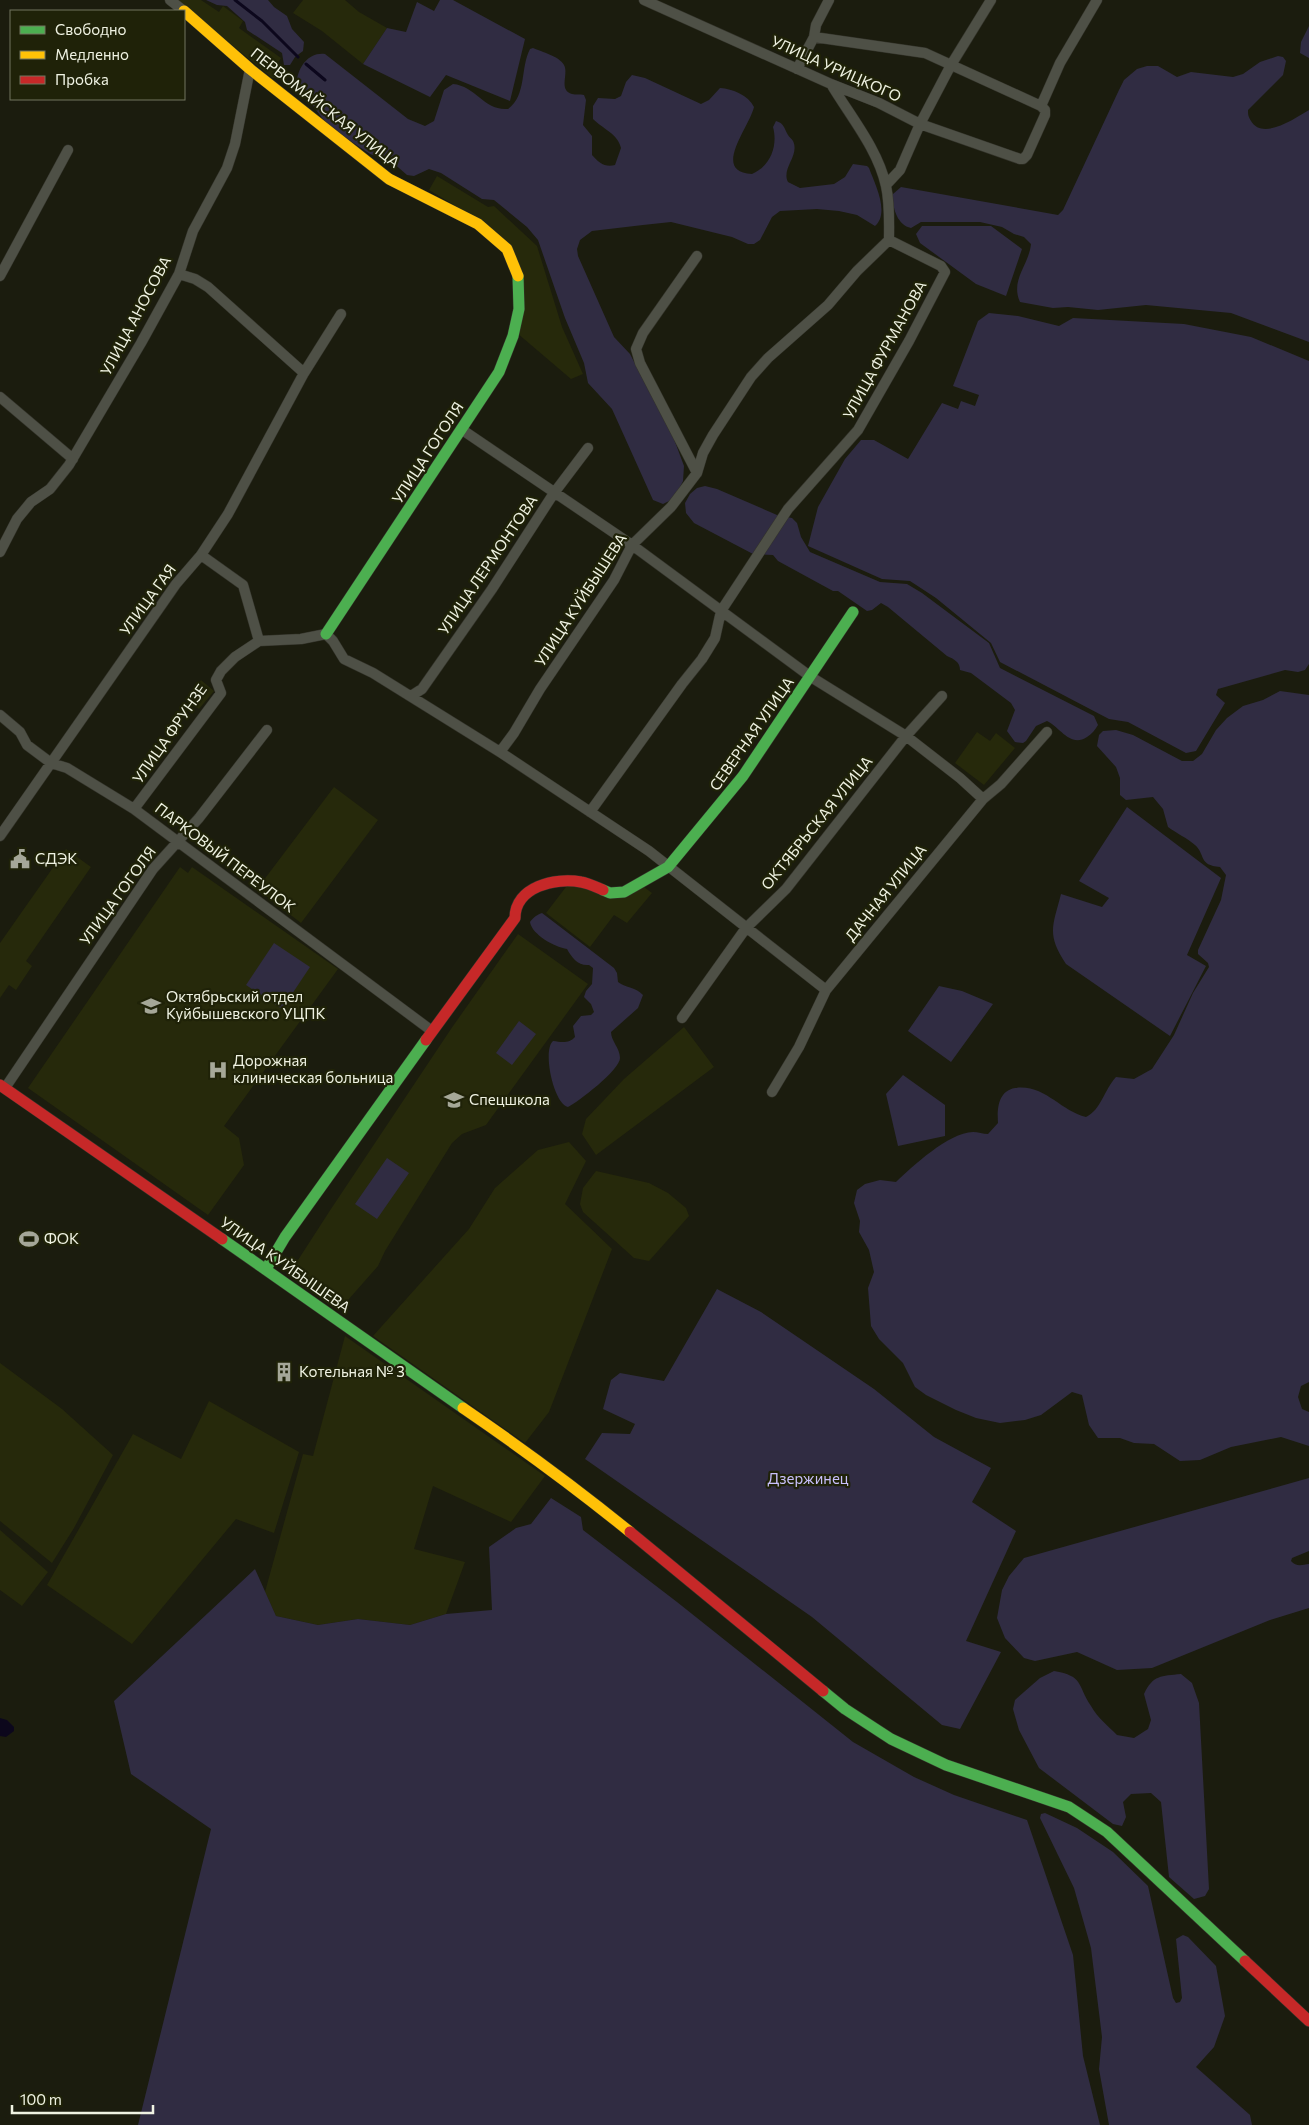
<svg xmlns="http://www.w3.org/2000/svg" width="1309" height="2125" font-family="Commissioner,sans-serif">
<style>
.built{fill:#26290b}
.green{fill:#302c42}
.water{fill:#0c071c}
.lines{fill:none;stroke-linecap:round;stroke-linejoin:round}
.stream{stroke:#0c071c;stroke-width:3}
.street-casing{stroke:#34342b;stroke-width:11}
.fast-casing{stroke:#34342b;stroke-width:12}
.slow-casing{stroke:#34342b;stroke-width:12}
.jam-casing{stroke:#34342b;stroke-width:12}
.street{stroke:#4e5046;stroke-width:10}
.fast{stroke:#4caf50;stroke-width:11}
.slow{stroke:#ffc107;stroke-width:11}
.jam{stroke:#c62828;stroke-width:11}
.labels{text-anchor:middle;stroke-width:4.5;stroke-linejoin:round;paint-order:stroke}
.street-label{font-size:15px;fill:#eff2e2;stroke:#1f2208}
.poi-label{font-size:15px;fill:#eff2e2;stroke:#1f2208;text-anchor:start}
.park-label{font-size:15px;fill:#c9c0fc;stroke:#1f2208}
</style>
<rect width="100%" height="100%" fill="#1b1c0e"/>
<path class="built" d="M177,0H201L219,12L223,6L243,21L239,28L281,58L277,64L287,71L279,78H272Z
M303,0H345L359,12L387,28L363,64L322,31L293,13Z
M437,176L488,207L494,206L537,246L562,327L583,374L571,379L517,333L524,275L482,222L429,190Z
M201,680L214,691L199,709L186,699Z
M977,732L990,741L996,733L1015,748L984,785L955,763Z
M334,787L378,820L301,923L257,889Z
M66,849L91,867L26,961L32,966L16,990L9,985L0,998V943Z
M180,867L188,873L192,867L338,969L224,1126L239,1138L244,1165L208,1215L28,1088Z
M569,883L593,888L644,887L652,893L627,923L614,915L590,947L546,913Z
M518,934L588,984L486,1125L462,1134L452,1143L385,1251L378,1266L341,1308L289,1274L329,1212L453,1026Z
M684,1027L714,1067L596,1155L582,1134L586,1119L624,1079Z
M569,1142L586,1161L565,1204L612,1249L549,1412L525,1443L373,1336L469,1229L495,1188L538,1150Z
M596,1171L649,1183L668,1193L686,1208L689,1216L649,1261L634,1258L583,1212L580,1204L583,1188Z
M345,1336L545,1476L511,1522L433,1486L414,1549L465,1562L446,1614L410,1625L358,1619L318,1625L276,1616L265,1592L303,1454L313,1456Z
M0,1363L62,1409L113,1455L74,1528L52,1563L0,1521Z
M209,1401L299,1452L274,1533L236,1519L132,1644L47,1585L133,1434L181,1459Z
M0,1530L48,1572L22,1606L0,1590Z"/>
<path class="green" d="M206,0H268L274,7L287,16L292,29L304,42L303,51L295,57L290,65H284L282,53L247,30L245,22L227,6L217,5Z
M440,0H453L525,39L510,101L446,75L430,97L363,64L387,28L406,32L417,2L434,11Z
M1309,26V58L1300,53L1301,42Z
M533,48C542,52 559,56 564,65C569,74 558,90 572,94C576,95 580,94 584,95L586,100L583,125L592,136V155C598,162 605,168 615,165L621,148C618,134 603,129 593,119V106L598,98L615,99L621,96L626,82L632,75L645,78L701,104L709,100L720,88C733,89 748,95 754,107C749,128 711,172 752,174C771,166 778,145 773,127L776,121C784,123 784,128 788,135C789,137 792,139 793,141C800,156 781,168 788,182L800,188L834,184L845,177L853,164L867,166L869,168C875,184 890,213 875,226L857,215L839,211L817,209L780,211L772,217L760,240L754,244H748L732,237L671,222L643,225L592,231L580,240L577,249L578,256L614,337L630,354L674,439L684,466L683,481L676,495L669,501L663,504L653,500L612,409L588,383L584,363L565,318L538,240L527,227L494,200L482,199L441,173L429,169L414,176L407,175L391,161L370,154L334,130L322,118L303,92L297,80C299,66 309,52 325,54L408,119L425,126L434,121L444,90L453,84C476,86 484,111 508,109C527,95 520,68 530,49Z
M1278,56L1283,57L1286,61L1283,75L1248,110C1248,114 1248,116 1251,121C1263,141 1295,118 1309,110V342L1231,313L1146,305L1098,310L1068,307L1053,308L1020,302C1010,280 1029,265 1031,244L1024,237L1014,234L1002,227L980,222H921L911,228C897,225 892,207 893,194L901,187L1058,215L1063,210L1119,90L1124,80L1137,69L1147,66H1158L1177,77L1191,72L1233,77L1243,74L1260,62Z
M922,226H991L1022,249L1006,296L976,284L920,243L916,234Z
M989,313L1018,316L1059,326L1073,318L1184,324L1251,337L1309,361V664L1305,670L1298,672L1285,670L1218,689L1216,695L1225,703L1196,751L1186,753L1128,722L1109,719L1000,662L991,643L936,598L910,581L882,579L808,546L818,507L845,459L861,440H874L908,459L942,403L958,409L961,401L975,406L979,395L953,386L978,321Z
M705,486L717,489L777,515L792,518L797,523L801,537L810,552L880,582L907,584L922,593L989,643L1000,668L1094,716L1098,725C1095,730 1092,734 1087,737C1070,748 1060,727 1047,721L1036,726L1026,741L1023,743L1015,742L1007,731L1015,710L1011,703L971,673L960,670C960,662 954,659 947,656L888,607L881,603L872,610L867,611L838,591H833L778,561L773,555L753,554L694,523L686,513L685,503L690,494L697,488Z
M1280,691L1309,695V1382L1301,1386L1298,1397L1302,1409L1309,1412V1446L1281,1437L1231,1447L1200,1460L1180,1461L1154,1444L1134,1443L1120,1438H1098L1089,1425L1082,1395L1072,1392L1041,1415L1025,1420L1000,1423L976,1418L956,1410L926,1395L915,1387L903,1363L879,1339L871,1326L868,1288L874,1272L869,1250L859,1232L860,1221L854,1203L857,1190L865,1184L880,1180L896,1182C913,1166 948,1133 973,1132C978,1132 983,1134 988,1134L998,1123C997,1109 998,1091 1015,1088C1045,1084 1060,1111 1086,1117C1101,1110 1104,1090 1116,1077L1134,1079L1152,1069L1174,1035L1193,993L1209,967L1208,963L1198,954V950L1221,900L1226,875L1220,867C1198,865 1206,855 1195,845C1187,838 1176,833 1168,827L1163,809L1153,797L1126,800L1120,795V778L1116,767L1097,746L1099,735L1103,731L1116,730L1133,735L1182,761H1193L1202,754L1216,730L1227,718L1243,706L1263,700Z
M1127,807L1221,878L1187,955L1206,966L1170,1036L1066,964C1046,934 1053,926 1061,894L1102,907L1109,898L1079,881Z
M542,913L614,968L617,973L618,982C626,988 636,987 643,995L638,1008L611,1032C611,1041 620,1048 620,1058C620,1070 578,1102 568,1107C554,1104 542,1051 553,1041C561,1042 569,1044 575,1037L573,1026L581,1016L591,1015L594,1012L591,1004L584,997L586,991L592,984L593,968L589,965C578,966 572,958 567,949C555,947 532,935 530,922C533,918 536,915 542,913Z
M274,943L310,967L282,1009L246,985Z
M939,986L962,991L993,1004L951,1062L908,1031Z
M519,1021L536,1034L512,1065L496,1053Z
M903,1075L945,1105V1136L898,1146L886,1094Z
M387,1158L409,1173L377,1219L355,1204Z
M717,1289L761,1312L874,1389L934,1437L991,1468L972,1502L1016,1531L966,1641L1001,1652L960,1729L942,1725L812,1617L585,1459L602,1433L630,1434L635,1424L603,1409L611,1380L620,1373L664,1381Z
M1309,1478V1551L1292,1558L1291,1561C1296,1567 1302,1565 1309,1564V1608L1270,1620L1152,1668L1117,1670L1077,1652L1035,1661L1024,1658L1005,1638L997,1618L1002,1590L1009,1576L1024,1558Z
M551,1498L581,1517L583,1530L677,1602L853,1742L914,1777L954,1795L1027,1820L1073,1955L1083,2056L1100,2125H138L211,1829L131,1774L114,1701L255,1569L276,1616L318,1625L358,1619L410,1625L446,1614L492,1610L489,1547L516,1528L531,1524Z
M1054,1671C1084,1676 1077,1685 1091,1706C1097,1717 1108,1726 1117,1735L1134,1738L1148,1729L1151,1720L1144,1694C1153,1675 1161,1676 1181,1674L1192,1683L1199,1703L1209,1889L1205,1896L1194,1899L1169,1877L1161,1802L1151,1793L1131,1794L1123,1802L1126,1817L1122,1826L1113,1824L1039,1768L1019,1730L1013,1709L1015,1700L1040,1678Z
M1045,1813L1077,1828L1113,1852L1148,1886L1173,1998L1176,2003L1180,2002L1182,1998L1176,1939L1183,1935L1188,1937L1216,1966L1225,2016L1214,2047L1196,2067L1250,2115L1252,2125H1109L1099,2069L1102,2037L1091,1948L1074,1888L1040,1818L1041,1814Z"/>
<path class="water" d="M0,1718L7,1720L14,1727V1731L6,1737L0,1736Z"/>
<g class="lines">
<path class="stream" d="M235,0L262,21L298,57
M306,64L325,80"/>
<defs>
<path id="street" d="M170,0L184,11
M644,0L831,84L879,103L920,124L1020,159H1023L1027,155L1045,115V110L1041,106
M814,37L925,53L1041,106
M797,69L814,37L816,25L829,0
M831,84C850,116 878,149 886,186C890,204 889,222 889,240
M1041,106L1060,63L1097,0
M886,185L900,170L920,124L951,65L991,0
M697,256L643,333L636,349L640,363L697,473
M179,274L195,279L208,287L304,373
M0,276L68,150
M0,397L73,459
M461,429L632,545L811,677L906,736L960,778L983,799
M0,552L17,519L31,502L50,489L69,465L141,343L179,274L193,231L227,168L235,144L250,69
M201,555L243,585L259,641
M411,696L422,689L492,589L554,493L588,448
M0,715L20,732L27,745L51,763L67,768L134,809L432,1031
M500,752L514,733L540,689L614,580L632,545L671,507L697,473L703,453L713,435L751,377L768,358L828,305L857,271L889,240
M134,809L221,693L216,680L221,671L235,657L259,641L301,639L326,634L333,641L344,659L373,673L500,752L649,851L826,990
M590,812L682,684L702,659L715,638L721,611L788,509L858,430L909,341L945,272L941,266L889,240
M0,836L176,584L201,555L228,514L304,373L341,314
M682,1018L746,928L786,889L906,736L942,696
M5,1088L153,869L199,818L267,730
M772,1092L799,1047L826,990L983,799L1001,784L1047,732"/>
<path id="fast" d="M326,634L499,372L513,336L519,309L518,276
M603,890L610,893L624,892L668,867L743,776L853,612
M222,1239L463,1408
M266,1269L285,1237L426,1040
M823,1691L845,1709L891,1739L946,1765L1069,1807L1107,1832L1245,1961"/>
<path id="slow" d="M184,11L250,69L389,179L478,224L507,249L518,276
M463,1408C520,1447 576,1488 630,1532"/>
<path id="jam" d="M426,1040L515,918C515,887 555,877 581,882C588,883 596,887 603,890
M0,1085L222,1239
M630,1532L823,1691
M1245,1961L1309,2021"/>
</defs>
<use href="#street" class="street-casing"/>
<use href="#fast" class="fast-casing"/>
<use href="#slow" class="slow-casing"/>
<use href="#jam" class="jam-casing"/>
<use href="#street" class="street"/>
<use href="#fast" class="fast"/>
<use href="#slow" class="slow"/>
<use href="#jam" class="jam"/>
</g>
<defs>
<symbol id="civic-bare" viewBox="-9 -9 18 18"><path d="M-.6-6.5H3V-4.5H.6V-3L4-1V1h2V6H-6V1h2V-1L-.6-3ZM-1.2 2.5V6h2.4V2.5Z" fill="#a5a798" stroke="#1f2208" stroke-width="2.5" paint-order="stroke"/></symbol>
<symbol id="university-bare" viewBox="-9 -9 18 18"><path d="M0-5L7-2L0 1L-7-2ZM-4 1L0 2.5L4 1V4Q0 6-4 4Z" fill="#a5a798" stroke="#1f2208" stroke-width="2.5" paint-order="stroke"/></symbol>
<symbol id="hospital-bare" viewBox="-9 -9 18 18"><path d="M-5-5h3v3.5h4V-5h3V5h-3V1.5h-4V5h-3Z" fill="#a5a798" stroke="#1f2208" stroke-width="2.5" paint-order="stroke"/></symbol>
<symbol id="school-bare" viewBox="-9 -9 18 18"><path d="M0-5L7-2L0 1L-7-2ZM-4 1L0 2.5L4 1V4Q0 6-4 4Z" fill="#a5a798" stroke="#1f2208" stroke-width="2.5" paint-order="stroke"/></symbol>
<symbol id="stadium-bare" viewBox="-9 -9 18 18"><path d="M0-5a6.5 5 0 1 0 0 10a6.5 5 0 1 0 0-10ZM-3.5-1.8h7v3.6h-7Z" fill="#a5a798" stroke="#1f2208" stroke-width="2.5" paint-order="stroke"/></symbol>
<symbol id="building-bare" viewBox="-9 -9 18 18"><path d="M-4-6H4V6H1V3H-1V6H-4ZM-2.5-4.3h1.7v1.8h-1.7ZM.8-4.3h1.7v1.8H.8ZM-2.5-1h1.7V.8h-1.7ZM.8-1h1.7V.8H.8Z" fill="#a5a798" stroke="#1f2208" stroke-width="2.5" paint-order="stroke"/></symbol>
</defs>
<g fill-rule="evenodd">
<use href="#civic-bare" x="6" y="845" width="28" height="28"/>
<use href="#university-bare" x="137" y="992" width="28" height="28"/>
<use href="#hospital-bare" x="204" y="1056" width="28" height="28"/>
<use href="#school-bare" x="440" y="1086" width="28" height="28"/>
<use href="#stadium-bare" x="15" y="1225" width="28" height="28"/>
<use href="#building-bare" x="270" y="1358" width="28" height="28"/>
</g>
<g class="labels">
<g class="street-label">
<text transform="translate(836 69) rotate(24)" y="5">УЛИЦА УРИЦКОГО</text>
<text transform="translate(325 108) rotate(38)" y="5">ПЕРВОМАЙСКАЯ УЛИЦА</text>
<text transform="translate(136 316) rotate(-62)" y="5">УЛИЦА АНОСОВА</text>
<text transform="translate(885 350) rotate(-61)" y="5">УЛИЦА ФУРМАНОВА</text>
<text transform="translate(428 453) rotate(-57)" y="5">УЛИЦА ГОГОЛЯ</text>
<text transform="translate(488 565) rotate(-56)" y="5">УЛИЦА ЛЕРМОНТОВА</text>
<text transform="translate(148 600) rotate(-54)" y="5">УЛИЦА ГАЯ</text>
<text transform="translate(581 600) rotate(-57)" y="5">УЛИЦА КУЙБЫШЕВА</text>
<text transform="translate(170 734) rotate(-55)" y="5">УЛИЦА ФРУНЗЕ</text>
<text transform="translate(752 734) rotate(-55)" y="5">СЕВЕРНАЯ УЛИЦА</text>
<text transform="translate(817 823) rotate(-51)" y="5">ОКТЯБРЬСКАЯ УЛИЦА</text>
<text transform="translate(225 858) rotate(37)" y="5">ПАРКОВЫЙ ПЕРЕУЛОК</text>
<text transform="translate(886 893) rotate(-51)" y="5">ДАЧНАЯ УЛИЦА</text>
<text transform="translate(118 896) rotate(-54)" y="5">УЛИЦА ГОГОЛЯ</text>
<text transform="translate(285 1265) rotate(35)" y="5">УЛИЦА КУЙБЫШЕВА</text>
</g>
<g class="poi-label">
<text x="35" y="864">СДЭК</text>
<text x="166" y="1002">Октябрьский отдел<tspan x="166" dy="17">Куйбышевского УЦПК</tspan></text>
<text x="233" y="1066">Дорожная<tspan x="233" dy="17">клиническая больница</tspan></text>
<text x="469" y="1105">Спецшкола</text>
<text x="44" y="1244">ФОК</text>
<text x="299" y="1377">Котельная № 3</text>
</g>
<g class="park-label">
<text x="808" y="1484">Дзержинец</text>
</g>
</g>
<rect x="10" y="10" width="175" height="90" fill="#1f2208" stroke="#72755f"/>
<rect x="20" y="26" width="25" height="8" fill="#4caf50" stroke="#72755f"/>
<text x="55" y="35" font-size="15" fill="#eff2e2">Свободно</text>
<rect x="20" y="51" width="25" height="8" fill="#ffc107" stroke="#72755f"/>
<text x="55" y="60" font-size="15" fill="#eff2e2">Медленно</text>
<rect x="20" y="76" width="25" height="8" fill="#c62828" stroke="#72755f"/>
<text x="55" y="85" font-size="15" fill="#eff2e2">Пробка</text>
<path d="M12 2105v8h141v-8" fill="none" stroke="#eff2e2" stroke-width="2.5"/>
<text x="20" y="2105" font-size="15" fill="#eff2e2" stroke="#1f2208" stroke-width="4" paint-order="stroke">100 m</text>
</svg>
